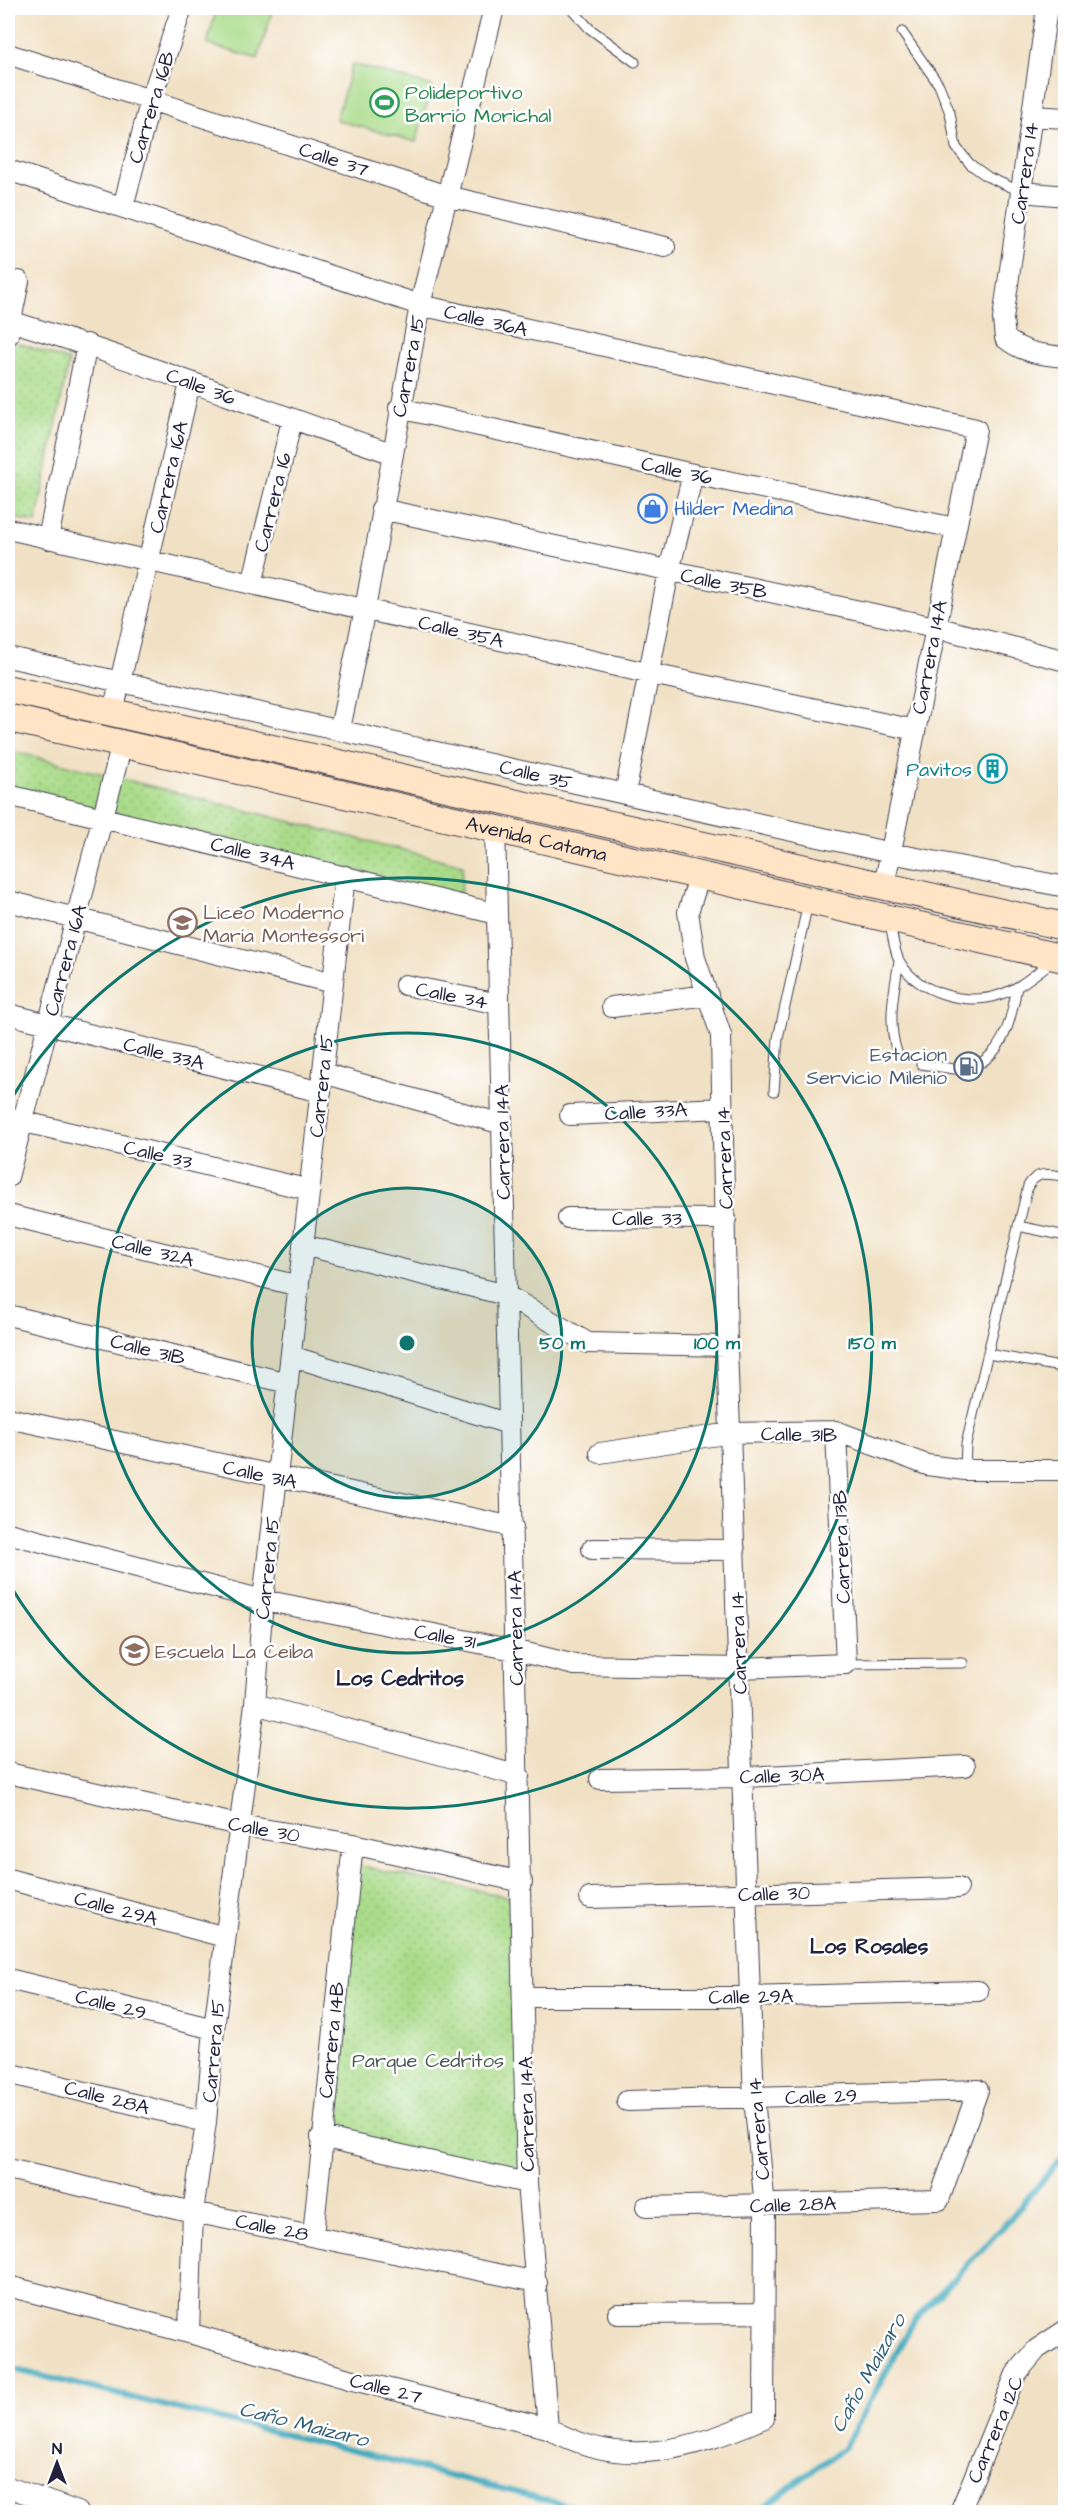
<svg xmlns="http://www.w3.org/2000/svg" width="1073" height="2520" font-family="'Architects Daughter',sans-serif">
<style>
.green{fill:url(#green-dots);stroke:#667f62;stroke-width:1.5}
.pitch{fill:#aadc8a;stroke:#667f62;stroke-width:1.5}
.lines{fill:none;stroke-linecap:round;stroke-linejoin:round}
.stream{stroke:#40aabf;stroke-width:6}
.lane-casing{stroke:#413f50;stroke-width:11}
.street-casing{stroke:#413f50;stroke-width:22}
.secondary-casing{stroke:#413f50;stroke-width:29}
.lane{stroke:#fff;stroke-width:9}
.street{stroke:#fff;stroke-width:20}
.secondary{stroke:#ffe4c6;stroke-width:27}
.ring{fill:none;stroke:#0f766e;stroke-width:3}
.labels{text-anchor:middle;stroke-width:5;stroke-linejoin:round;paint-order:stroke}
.leisure-label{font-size:20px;fill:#27864d;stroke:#fff;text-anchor:start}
.street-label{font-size:20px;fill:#22223b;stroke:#fff}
.shop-label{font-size:20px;fill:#366cbe;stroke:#fff;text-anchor:start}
.culture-label{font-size:20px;fill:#0d838f;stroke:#fff;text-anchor:end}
.education-label{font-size:20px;fill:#785e54;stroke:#fff;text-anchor:start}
.service-label{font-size:20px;fill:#4e5e75;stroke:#fff;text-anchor:end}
.park-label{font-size:20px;fill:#4b5a53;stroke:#fff}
.neighbourhood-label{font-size:21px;font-weight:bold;fill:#22223b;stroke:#fff}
.water-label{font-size:21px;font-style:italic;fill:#305f76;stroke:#fff}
.centre{fill:#0f766e;stroke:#fff;stroke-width:3}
.ring-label{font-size:18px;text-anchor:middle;font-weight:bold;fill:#0f766e;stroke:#fff;stroke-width:5;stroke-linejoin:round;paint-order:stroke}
</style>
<defs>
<pattern id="green-dots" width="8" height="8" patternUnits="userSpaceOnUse" patternTransform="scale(1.5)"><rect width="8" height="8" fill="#aadc8a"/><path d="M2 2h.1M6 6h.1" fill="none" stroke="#92bc78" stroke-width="1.8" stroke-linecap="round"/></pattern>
</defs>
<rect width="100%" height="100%" fill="#fff"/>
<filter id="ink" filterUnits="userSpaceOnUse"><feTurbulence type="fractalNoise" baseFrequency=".0167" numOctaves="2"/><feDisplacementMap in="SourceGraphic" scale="12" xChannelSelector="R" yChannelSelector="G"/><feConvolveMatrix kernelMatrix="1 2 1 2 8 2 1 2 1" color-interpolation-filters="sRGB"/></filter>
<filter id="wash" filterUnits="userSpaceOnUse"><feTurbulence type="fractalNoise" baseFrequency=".008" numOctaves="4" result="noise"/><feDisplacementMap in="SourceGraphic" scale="24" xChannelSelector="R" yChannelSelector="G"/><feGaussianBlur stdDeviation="1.35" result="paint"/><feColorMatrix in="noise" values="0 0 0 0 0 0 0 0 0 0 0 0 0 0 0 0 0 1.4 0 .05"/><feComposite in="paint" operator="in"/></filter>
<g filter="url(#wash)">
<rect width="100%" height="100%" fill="#f1e1c4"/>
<path class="green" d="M13,341L69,361L36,523L8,516V368Z
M8,750L463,865L461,896L8,787Z
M352,1864L518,1899L527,2182L324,2135Z"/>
<path class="pitch" d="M217,8H273L258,59L207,44Z
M352,64L432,86L416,142L336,120Z"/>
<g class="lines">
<path class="stream" d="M8,2368L354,2451L593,2512
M756,2512L845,2447L915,2319L1003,2227L1066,2153"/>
</g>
</g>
<g filter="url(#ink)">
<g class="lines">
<defs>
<path id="lane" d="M571,8L589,28L635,62
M902,32L939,85L950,113L956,147L970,164L988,177L1022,192
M889,922C893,935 894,952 900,962C918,993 966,1006 999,995C1019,989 1036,973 1053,961
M897,1052C887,1022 894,991 899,961
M982,1062C1006,1047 1012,1014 1017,987
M921,1064L954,1069
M774,1091L778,1038L808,903
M1018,1226L1066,1236
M988,1354L1066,1368
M965,1470L966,1444L1028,1186C1037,1170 1050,1174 1066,1177
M846,1664L963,1663"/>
<path id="street" d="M1047,8L1003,319L1005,338C1023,353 1042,355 1066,357
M8,54L447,196L665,247
M1032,116L1066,118
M8,170L420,305L976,429L884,886
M1022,192L1066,196
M123,207L151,99L182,8
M10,321C139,360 264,411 391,453
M8,335L19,281
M399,408L693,474L955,528
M381,509L935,627L1066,661
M8,529L647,673L915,730
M48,539L87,344
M252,584L292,420
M8,657L891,853L1066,887
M113,712L190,383
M340,729L365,609L420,305L494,8
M625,794L669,571L693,474
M8,795L497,914
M495,827L527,2183L548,2428
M8,901L333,983
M405,985L499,1004
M612,1007L708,995
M8,1014L321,1092
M323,1073L502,1124
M570,1115L722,1108
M8,1118L310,1190
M8,1177L122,744
M8,1215L299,1286
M568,1218L726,1219
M303,1245L506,1295L588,1343L727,1346
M8,1315L288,1383
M291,1356L509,1424
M8,1418L513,1527
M600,1453L731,1433L836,1431L927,1465L965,1470H1066
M8,1533L263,1600L514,1650L575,1665L739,1668L846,1664L836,1431
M592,1549L735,1550
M255,1704L519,1776
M8,1773L239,1825L353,1844L522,1882
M600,1779L744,1777L965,1766
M8,1879L225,1937
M590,1898L958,1888
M8,1979L214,2029
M524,1997H750L978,1991
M8,2073L206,2122
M627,2101L978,2090L939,2200L646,2207
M321,2137L527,2183
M8,2169L193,2212L537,2282
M313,2235L353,1844
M8,2286L189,2333L349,2379L548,2428C622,2471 690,2450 764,2418L765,2206L754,2099L750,1997L727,1346L721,1035L695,958L688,912L700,875
M618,2314L764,2313
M189,2333L193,2212L206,2122L214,2029L255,1704L263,1600L345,876
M8,2487L78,2512
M960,2512L1016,2374L1037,2349L1066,2330"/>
<g id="secondary">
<path d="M8,689L1066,927"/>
<path id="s1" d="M8,718L1066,959"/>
</g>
</defs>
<use href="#lane" class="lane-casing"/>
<use href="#street" class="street-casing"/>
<use href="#secondary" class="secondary-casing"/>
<use href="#lane" class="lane"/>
<use href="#street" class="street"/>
<use href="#secondary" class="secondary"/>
</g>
</g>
<circle cx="407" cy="1343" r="155" fill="#0f766e" fill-opacity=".12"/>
<g class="ring">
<circle cx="407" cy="1343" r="155"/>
<circle cx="407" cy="1343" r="310"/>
<path d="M8 1104A465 465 0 1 1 8 1582"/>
</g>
<defs>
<symbol id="stadium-ring" viewBox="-11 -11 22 22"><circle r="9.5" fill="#fff" stroke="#2e9e5b" stroke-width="1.5"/><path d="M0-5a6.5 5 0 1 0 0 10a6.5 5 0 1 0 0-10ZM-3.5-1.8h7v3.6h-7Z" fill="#2e9e5b"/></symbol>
<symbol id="shop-ring" viewBox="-11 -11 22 22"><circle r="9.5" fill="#fff" stroke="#3f7fe0" stroke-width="1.5"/><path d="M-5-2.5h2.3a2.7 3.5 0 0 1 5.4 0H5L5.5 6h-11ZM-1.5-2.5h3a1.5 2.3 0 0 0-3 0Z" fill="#3f7fe0"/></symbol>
<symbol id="building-ring" viewBox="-11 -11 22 22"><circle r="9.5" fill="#fff" stroke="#0f9aa8" stroke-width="1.5"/><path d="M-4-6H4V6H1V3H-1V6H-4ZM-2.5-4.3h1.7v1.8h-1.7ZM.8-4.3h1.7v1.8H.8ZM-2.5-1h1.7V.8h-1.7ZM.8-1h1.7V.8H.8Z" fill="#0f9aa8"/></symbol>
<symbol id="school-ring" viewBox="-11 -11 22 22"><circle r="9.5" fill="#fff" stroke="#8d6e63" stroke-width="1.5"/><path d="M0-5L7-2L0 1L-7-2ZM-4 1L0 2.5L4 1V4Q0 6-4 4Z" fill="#8d6e63"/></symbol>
<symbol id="fuel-ring" viewBox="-11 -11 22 22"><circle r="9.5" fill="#fff" stroke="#5c6f8a" stroke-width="1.5"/><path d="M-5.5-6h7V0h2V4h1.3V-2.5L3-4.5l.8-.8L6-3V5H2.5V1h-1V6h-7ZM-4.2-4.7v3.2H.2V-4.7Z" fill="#5c6f8a"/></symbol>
</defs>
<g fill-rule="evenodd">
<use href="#stadium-ring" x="368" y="86" width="33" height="33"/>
<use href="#shop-ring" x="636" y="492" width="33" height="33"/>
<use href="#building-ring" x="976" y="752" width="33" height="33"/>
<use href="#school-ring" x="166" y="906" width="33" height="33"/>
<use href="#fuel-ring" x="952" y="1050" width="33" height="33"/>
<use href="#school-ring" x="118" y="1634" width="33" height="33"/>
</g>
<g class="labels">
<g class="leisure-label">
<text x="405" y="99">Polideportivo<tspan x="405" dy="23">Barrio Morichal</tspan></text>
</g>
<g class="street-label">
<text transform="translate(151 107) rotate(-73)" y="7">Carrera 16B</text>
<text transform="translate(334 159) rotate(18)" y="7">Calle 37</text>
<text transform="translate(1024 173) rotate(-82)" y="7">Carrera 14</text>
<text transform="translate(486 320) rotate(13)" y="7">Calle 36A</text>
<text transform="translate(408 366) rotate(-79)" y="7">Carrera 15</text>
<text transform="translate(201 386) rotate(20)" y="7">Calle 36</text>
<text transform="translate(677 470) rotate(12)" y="7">Calle 36</text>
<text transform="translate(168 477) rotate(-77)" y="7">Carrera 16A</text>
<text transform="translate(272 502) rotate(-76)" y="7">Carrera 16</text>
<text transform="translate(724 583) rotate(12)" y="7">Calle 35B</text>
<text transform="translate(461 631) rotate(13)" y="7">Calle 35A</text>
<text transform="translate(929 657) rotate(-79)" y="7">Carrera 14A</text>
<text transform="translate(536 774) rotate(13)" y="7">Calle 35</text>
<text dy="7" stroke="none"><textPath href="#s1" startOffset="542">Avenida Catama</textPath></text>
<text transform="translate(253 853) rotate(14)" y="7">Calle 34A</text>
<text transform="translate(65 960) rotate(-75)" y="7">Carrera 16A</text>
<text transform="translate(452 995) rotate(11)" y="7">Calle 34</text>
<text transform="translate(164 1053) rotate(14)" y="7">Calle 33A</text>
<text transform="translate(321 1086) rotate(-84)" y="7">Carrera 15</text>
<text transform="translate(646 1111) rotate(-3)" y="7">Calle 33A</text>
<text transform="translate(502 1142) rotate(-91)" y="7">Carrera 14A</text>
<text transform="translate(158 1154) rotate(13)" y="7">Calle 33</text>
<text transform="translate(724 1158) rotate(-92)" y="7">Carrera 14</text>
<text x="647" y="1225">Calle 33</text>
<text transform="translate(153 1250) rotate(14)" y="7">Calle 32A</text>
<text transform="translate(148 1349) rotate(14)" y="7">Calle 31B</text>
<text transform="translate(799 1434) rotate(1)" y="7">Calle 31B</text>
<text transform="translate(260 1474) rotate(12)" y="7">Calle 31A</text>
<text transform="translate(841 1547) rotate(-92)" y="7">Carrera 13B</text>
<text transform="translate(267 1568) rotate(-84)" y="7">Carrera 15</text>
<text transform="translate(515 1628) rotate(-91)" y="7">Carrera 14A</text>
<text transform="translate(445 1636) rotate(11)" y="7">Calle 31</text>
<text transform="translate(738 1643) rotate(-92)" y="7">Carrera 14</text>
<text transform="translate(782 1775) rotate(-2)" y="7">Calle 30A</text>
<text transform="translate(264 1829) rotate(10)" y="7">Calle 30</text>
<text transform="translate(774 1893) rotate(-2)" y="7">Calle 30</text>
<text transform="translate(116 1908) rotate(15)" y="7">Calle 29A</text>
<text transform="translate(751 1996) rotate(-1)" y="7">Calle 29A</text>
<text transform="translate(111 2004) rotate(14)" y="7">Calle 29</text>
<text transform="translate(331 2040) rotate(-84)" y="7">Carrera 14B</text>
<text transform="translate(213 2051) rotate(-85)" y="7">Carrera 15</text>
<text transform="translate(821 2096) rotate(-2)" y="7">Calle 29</text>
<text transform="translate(107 2097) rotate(14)" y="7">Calle 28A</text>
<text transform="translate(526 2114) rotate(-91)" y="7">Carrera 14A</text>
<text transform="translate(758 2129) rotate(-95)" y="7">Carrera 14</text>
<text transform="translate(793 2204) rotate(-2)" y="7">Calle 28A</text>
<text transform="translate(272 2227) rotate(11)" y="7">Calle 28</text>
<text transform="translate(386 2388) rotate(14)" y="7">Calle 27</text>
<text transform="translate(995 2429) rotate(-67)" y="7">Carrera 12C</text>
</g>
<g class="shop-label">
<text x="674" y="515">Hilder Medina</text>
</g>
<g class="culture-label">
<text x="972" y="776">Pavitos</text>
</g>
<g class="education-label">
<text x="203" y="919">Liceo Moderno<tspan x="203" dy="23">María Montessori</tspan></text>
<text x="155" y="1658">Escuela La Ceiba</text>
</g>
<g class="service-label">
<text x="947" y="1061">Estacion<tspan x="947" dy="23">Servicio Milenio</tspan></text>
</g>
<g class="park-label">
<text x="428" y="2067">Parque Cedritos</text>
</g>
<g class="neighbourhood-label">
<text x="400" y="1685">Los Cedritos</text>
<text x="869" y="1953">Los Rosales</text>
</g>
<g class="water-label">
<text transform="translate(868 2373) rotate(-61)" y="7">Caño Maizaro</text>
<text transform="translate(304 2424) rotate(14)" y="7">Caño Maizaro</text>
</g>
</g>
<circle cx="407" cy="1343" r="9" class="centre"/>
<g class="ring-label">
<text x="562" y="1349">50 m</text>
<text x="717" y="1349">100 m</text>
<text x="872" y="1349">150 m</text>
</g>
<rect width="1073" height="2520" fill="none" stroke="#fff" stroke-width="30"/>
<g transform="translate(57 2463)" stroke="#ffffff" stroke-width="4.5" paint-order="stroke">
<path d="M0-4.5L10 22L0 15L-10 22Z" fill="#22223b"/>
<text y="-9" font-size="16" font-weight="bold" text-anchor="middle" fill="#22223b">N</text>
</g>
</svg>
